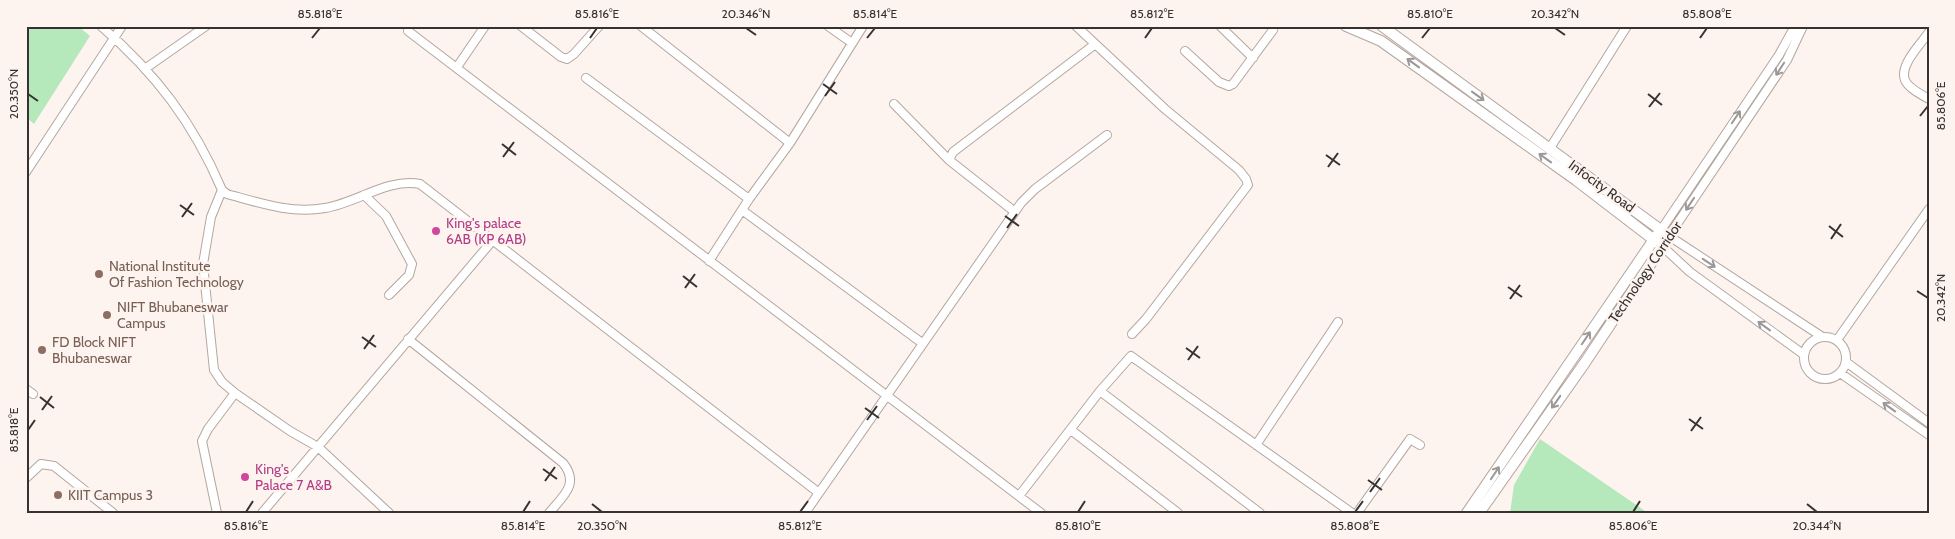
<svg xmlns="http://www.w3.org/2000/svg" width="1955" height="539" font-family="Cabin,sans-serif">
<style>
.green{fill:#b5e8bb}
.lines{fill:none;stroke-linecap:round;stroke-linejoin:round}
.minor-casing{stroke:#b4a69f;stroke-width:10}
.major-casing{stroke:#b4a69f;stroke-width:12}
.minor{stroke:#fff;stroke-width:8}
.major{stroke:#fff;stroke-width:10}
.oneway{stroke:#9b9897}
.ticks{fill:none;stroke:#37322f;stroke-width:2}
.hotel-dot{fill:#d1479c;stroke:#fdf4ef;stroke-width:2}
.education-dot{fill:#8d6e63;stroke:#fdf4ef;stroke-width:2}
.labels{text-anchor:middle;stroke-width:5;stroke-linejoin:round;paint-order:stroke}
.street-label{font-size:14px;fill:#37322f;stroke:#fdf4ef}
.hotel-label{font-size:14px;fill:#b23c85;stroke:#fdf4ef;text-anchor:start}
.education-label{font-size:14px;fill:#785e54;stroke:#fdf4ef;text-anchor:start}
.neatline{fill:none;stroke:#37322f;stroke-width:2}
.ticks-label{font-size:12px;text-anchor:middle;fill:#37322f}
</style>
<rect width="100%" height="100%" fill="#fdf4ef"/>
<path class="green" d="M32,26H78L90,36L34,124L26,117V34Z
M1540,439L1648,513H1510L1514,485Z"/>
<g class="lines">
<defs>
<path id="minor" d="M101,26C156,74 193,122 222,190L227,194C260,203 291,214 325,208C357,203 387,178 420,184L819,493
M521,26L561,57L567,59L574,54L599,26
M641,26L790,143
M828,26L852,43
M1076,26L1165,109L1239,170L1246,179L1248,185L1146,319L1132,334
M1220,26L1253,58
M1803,26L1787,60L1669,236L1821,336
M408,31L1041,513
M1929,32C1921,44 1899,65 1905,80C1908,88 1922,95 1929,99
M1185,51L1219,82L1229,86L1233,84L1273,30
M457,67L485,26
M146,68L206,26
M586,78L749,199
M894,104L949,160
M1550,148L1627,26
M26,172L122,26
M222,190L211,217L203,264L214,370L222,382L235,393L290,431L318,447L389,513
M364,195L386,216L412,264L409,275L389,295
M742,210L922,343
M1015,212L949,160L953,152L1094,45
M1661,230L1779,55L1795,26
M1662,246L1690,272L1803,354
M709,261L749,199L790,143L863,26
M1804 358a21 21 0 1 1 42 0a21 21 0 1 1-42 0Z
M408,339L563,463C580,484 563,496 549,513
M1837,340L1929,209
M1846,362L1929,423
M1840,373L1929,435
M26,389L33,394
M1100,391L1260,513
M1071,430L1178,513
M1256,445L1338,322
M26,478L41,464L54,466L113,513
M1019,496L1100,391L1131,356L1352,513
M217,513L202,441L208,429L235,393
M262,513L493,240
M805,513L1021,203L1035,189L1107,135
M1357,513L1408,442L1410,439L1420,445"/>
<path id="major" d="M1346,26L1381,41L1576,180L1662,246
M1382,26L1669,236L1584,364L1479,513
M1467,513L1657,235"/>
</defs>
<use href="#minor" class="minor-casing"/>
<use href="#major" class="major-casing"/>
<use href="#minor" class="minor"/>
<use href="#major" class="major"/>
</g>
<defs><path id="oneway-shaft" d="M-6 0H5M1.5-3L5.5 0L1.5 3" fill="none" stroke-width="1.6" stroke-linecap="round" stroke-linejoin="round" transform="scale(1.25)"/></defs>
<g class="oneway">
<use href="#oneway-shaft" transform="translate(1413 63) rotate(-144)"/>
<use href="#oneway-shaft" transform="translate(1780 69) rotate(123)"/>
<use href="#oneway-shaft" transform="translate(1478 96) rotate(36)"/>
<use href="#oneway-shaft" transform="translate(1736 117) rotate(-56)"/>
<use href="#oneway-shaft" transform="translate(1545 158) rotate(-144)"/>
<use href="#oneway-shaft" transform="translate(1690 204) rotate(124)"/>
<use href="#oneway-shaft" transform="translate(1709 263) rotate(33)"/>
<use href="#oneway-shaft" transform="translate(1764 326) rotate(-144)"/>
<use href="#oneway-shaft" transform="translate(1586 338) rotate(-56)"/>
<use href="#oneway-shaft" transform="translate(1556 402) rotate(125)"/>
<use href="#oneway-shaft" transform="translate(1889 407) rotate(-144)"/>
<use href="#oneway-shaft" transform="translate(1495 473) rotate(-56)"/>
</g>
<path class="ticks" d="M746,28L756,35M1555,28L1565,35M312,38L320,28M590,38L597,28M867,38L875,28M1145,38L1152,28M1422,38L1430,28M1700,38L1707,28M823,84L837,94M28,94L38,101M1648,94L1662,105M825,96L835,82M1649,107L1660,93M1920,116L1928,106M502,144L516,155M1326,155L1340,165M503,157L514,142M1328,167L1338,153M180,205L194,215M1005,216L1019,226M182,217L192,203M1829,226L1843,237M1007,228L1017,214M1831,239L1841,224M683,276L697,287M1508,287L1522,297M685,288L695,274M1917,291L1928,298M1510,299L1520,285M362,337L376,347M1186,348L1200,358M364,349L374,335M1188,360L1198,346M40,397L54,408M865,408L879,418M42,410L52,396M1689,419L1703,429M867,420L877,406M28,430L35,420M1691,431L1701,417M543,469L557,479M1368,480L1382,490M545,481L555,467M1370,492L1380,478M592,504L602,512M1807,504L1817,512M246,512L253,501M523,512L530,501M800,512L808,501M1078,512L1085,501M1355,512L1363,501M1633,512L1640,501"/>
<g class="hotel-dot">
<circle cx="436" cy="231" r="5"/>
<circle cx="245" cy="477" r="5"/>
</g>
<g class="education-dot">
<circle cx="99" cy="274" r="5"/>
<circle cx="107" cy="315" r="5"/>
<circle cx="42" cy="350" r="5"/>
<circle cx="58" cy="495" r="5"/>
</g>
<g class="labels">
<g class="street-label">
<text transform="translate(1602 186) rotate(36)" y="5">Infocity Road</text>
<text transform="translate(1645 272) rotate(-56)" y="5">Technology Corridor</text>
</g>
<g class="hotel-label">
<text x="446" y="228">King's palace<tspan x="446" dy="16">6AB (KP 6AB)</tspan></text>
<text x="255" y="474">King's<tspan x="255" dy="16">Palace 7 A&amp;B</tspan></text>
</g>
<g class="education-label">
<text x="109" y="271">National Institute<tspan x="109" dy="16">Of Fashion Technology</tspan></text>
<text x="117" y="312">NIFT Bhubaneswar<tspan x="117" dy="16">Campus</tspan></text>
<text x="52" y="347">FD Block NIFT<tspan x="52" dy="16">Bhubaneswar</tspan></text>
<text x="68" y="500">KIIT Campus 3</text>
</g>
</g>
<rect width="1955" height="539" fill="none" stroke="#fdf4ef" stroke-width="55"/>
<rect x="28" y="28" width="1900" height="484" class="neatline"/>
<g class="ticks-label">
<text x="320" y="18">85.818°E</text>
<text x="597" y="18">85.816°E</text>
<text x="746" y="18">20.346°N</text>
<text x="875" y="18">85.814°E</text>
<text x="1152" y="18">85.812°E</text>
<text x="1430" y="18">85.810°E</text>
<text x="1555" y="18">20.342°N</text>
<text x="1707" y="18">85.808°E</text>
<text transform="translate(14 94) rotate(-90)" y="4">20.350°N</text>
<text transform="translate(1941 106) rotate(-90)" y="4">85.806°E</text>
<text transform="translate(1941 298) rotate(-90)" y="4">20.342°N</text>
<text transform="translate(14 430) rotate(-90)" y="4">85.818°E</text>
<text x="246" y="530">85.816°E</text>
<text x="523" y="530">85.814°E</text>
<text x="602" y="530">20.350°N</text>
<text x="800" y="530">85.812°E</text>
<text x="1078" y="530">85.810°E</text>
<text x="1355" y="530">85.808°E</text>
<text x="1633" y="530">85.806°E</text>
<text x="1817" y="530">20.344°N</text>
</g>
</svg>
